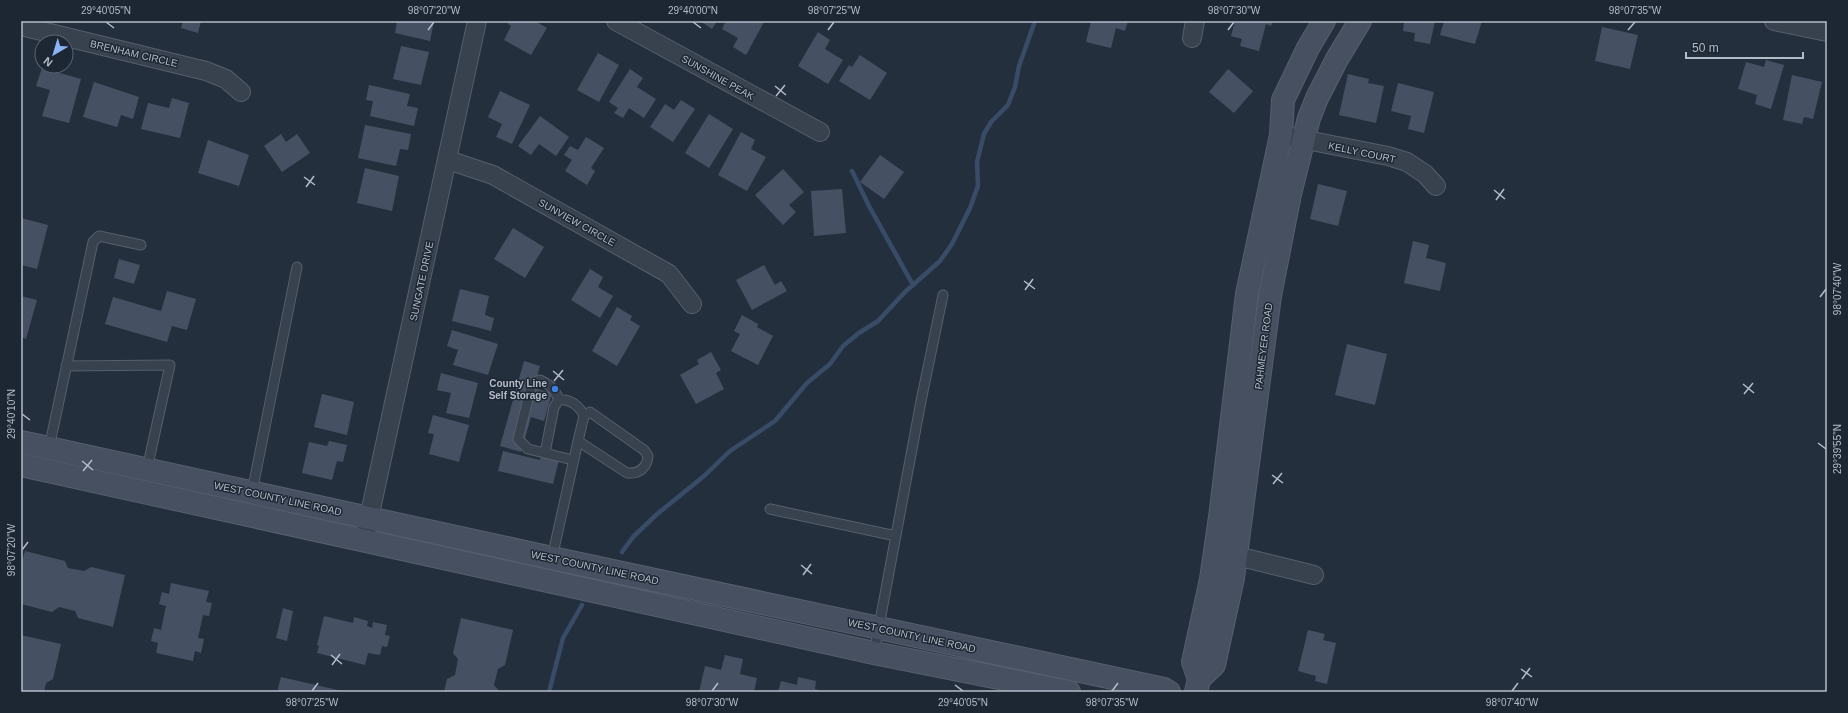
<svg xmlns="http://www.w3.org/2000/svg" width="1848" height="713" font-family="Helvetica,sans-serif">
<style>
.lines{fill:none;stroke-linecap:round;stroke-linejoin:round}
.stream{stroke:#394c67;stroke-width:4.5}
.building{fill:#455162}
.lane-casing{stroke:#565f6c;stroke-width:11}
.street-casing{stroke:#565f6c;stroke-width:20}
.secondary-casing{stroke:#565f6c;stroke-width:24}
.lane{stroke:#38414e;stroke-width:9}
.street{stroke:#38414e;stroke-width:18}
.secondary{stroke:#465061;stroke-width:22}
.ticks{fill:none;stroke:#b4bcc9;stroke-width:1.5}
.shop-dot{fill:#3f7fe0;stroke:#1d2633;stroke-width:1.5}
.labels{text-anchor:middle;stroke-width:3;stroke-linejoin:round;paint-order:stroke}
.street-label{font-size:10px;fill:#b4bcc9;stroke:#1d2633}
.poi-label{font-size:10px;font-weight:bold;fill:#b4bcc9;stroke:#1d2633;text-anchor:end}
.neatline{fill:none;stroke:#b4bcc9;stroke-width:1.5}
.ticks-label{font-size:10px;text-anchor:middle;fill:#b4bcc9}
</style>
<rect width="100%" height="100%" fill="#242f3e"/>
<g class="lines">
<path class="stream" d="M852,171L869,206L913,285
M622,552L633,537L656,515L704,476L730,451L775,421L807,383L830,364L843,346L859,333L878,321L905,292L940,261L952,244L970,208L978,186L977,162L984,134L991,122L1008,105L1015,87L1019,66L1035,21
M549,692L563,638L582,605"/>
</g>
<path class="building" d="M183,21H201L198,33L181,28Z
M397,21H434L430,41L395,33Z
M509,21H535L547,28L531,55L504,40L511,26L507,23Z
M700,21H717L712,29Z
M726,21L764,22L746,55L733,47L738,38L722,29Z
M1091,21H1128L1125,31L1116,28L1111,48L1086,42Z
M1235,21H1273L1271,26L1266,24L1259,51L1240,46L1242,39L1231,36Z
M1404,21H1435L1430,44L1414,41L1415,33L1403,31Z
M1444,21H1482L1475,44L1440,35Z
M1602,27L1638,35L1630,69L1595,61Z
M818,32L830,40L825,49L843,60L828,84L798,66Z
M401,46L429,52L421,85L393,79Z
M598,53L619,65L599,102L577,90Z
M860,55L887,73L870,100L839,81L849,65L852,67Z
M1766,60L1784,65L1771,109L1755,104L1757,95L1738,89L1746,62L1764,67Z
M42,68L81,79L69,123L42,116L50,90L36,86Z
M630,69L643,78L637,87L656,99L644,118L629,108L623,118L614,113L618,108L609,102Z
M1228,69L1253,91L1234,113L1209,92Z
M1348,74L1369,79L1368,83L1384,86L1376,123L1339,115Z
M1792,75L1822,82L1813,119L1804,117L1802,124L1783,120Z
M94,82L139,97L133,119L121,115L117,127L83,117Z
M1398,83L1434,92L1424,133L1408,129L1411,116L1391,111Z
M369,85L410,94L407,106L418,108L414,126L370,116L373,101L366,100Z
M500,91L530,105L512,144L496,137L502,124L488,117Z
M172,98L189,103L180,138L141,129L148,103L169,108Z
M681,100L695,109L673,142L650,127L665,104L674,110Z
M709,114L733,129L709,168L685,153Z
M540,116L569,137L556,156L539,144L531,155L518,146Z
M365,125L411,134L408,150L400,149L396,166L358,158Z
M741,132L755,140L751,149L766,157L747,191L718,175Z
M281,134L286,142L297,134L310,153L282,172L264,146Z
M586,137L604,148L591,168L595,171L587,185L565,171L572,160L564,155L570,146L578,150Z
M208,140L249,155L239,186L198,173Z
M880,155L904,172L884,199L860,182Z
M365,168L399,176L392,211L357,203Z
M783,169L804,192L789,205L796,212L783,225L755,195Z
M1318,184L1347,191L1338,226L1310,219Z
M842,189L846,233L814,236L811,191Z
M21,218L48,225L37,269L21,265Z
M513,228L544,247L525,278L494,259Z
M1413,241L1429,245L1426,258L1446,263L1440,291L1404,283Z
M119,259L140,265L134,284L114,278Z
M764,265L775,285L781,281L787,291L752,310L736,280Z
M590,269L603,277L598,287L613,296L600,318L571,300Z
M460,289L489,296L485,315L494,318L491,331L452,321Z
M167,291L196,299L187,330L172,326L167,342L105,324L113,297L161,311Z
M21,296L37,300L26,339L21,337Z
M617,307L632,316L630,320L640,326L617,366L592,351Z
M742,315L758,324L757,327L773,336L758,365L731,351L740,334L734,331Z
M452,330L498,344L488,375L453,365L458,350L447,346Z
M1347,344L1387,354L1375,405L1335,395Z
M711,352L721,370L716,373L724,389L696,404L680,375L699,364L697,360Z
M524,361L540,366L534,388L552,393L544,421L531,417L521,452L500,446Z
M441,373L478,383L469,418L446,413L451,393L437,390Z
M322,394L354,402L347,435L314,427Z
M433,415L469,425L459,462L429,454L434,434L428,433Z
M329,441L347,445L343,462L337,461L332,480L302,473L309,442L327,446Z
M503,451L540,460L541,455L559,460L553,484L498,471Z
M25,551L65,561L68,568L84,571L91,567L125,575L113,627L78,618L75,611L59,607L52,612L21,604V566Z
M171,583L209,591L206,602L212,603L209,616L203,615L198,638L204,639L201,653L195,651L193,661L156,653L158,643L151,641L154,628L161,630L166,606L159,604L162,592L169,594Z
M283,608L293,611L287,641L276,638Z
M324,616L353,623L354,617L368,621L367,626L372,628L373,622L387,625L385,635L390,636L387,647L382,646L380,655L368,653L365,665L317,653L319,646L317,645Z
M461,618L513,630L505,665L498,669L494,685L500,692H444L447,679L455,675L458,659L453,653Z
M1308,630L1325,634L1323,640L1336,643L1327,684L1315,681L1316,676L1298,671Z
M21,635L61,644L53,679L46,683L44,692H21Z
M725,655L743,659L740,674L757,678L754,692H699L705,666L721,670Z
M281,677L342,691V692H277Z
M798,677L816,681L815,689L825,692H778L781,681L797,685Z"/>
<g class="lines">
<defs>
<path id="lane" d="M66,366L170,365L147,469
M559,400C555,389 550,385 540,380L532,383L518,439L528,449L573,460
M49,448L93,242L99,236L141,245
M545,453L554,407L559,400C569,398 580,406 584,416
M252,492L297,267
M770,509L896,536
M552,558L578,441L584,416L590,412L644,450L648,456C647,468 639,474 627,473L578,441
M874,653L921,401L943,295"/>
<path id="street" d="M616,21L820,132
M1774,21L1827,32
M21,26L206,71L226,79L241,92
M1192,38L1195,21
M1281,135L1388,156L1407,162L1425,174L1436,186
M448,160L493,175L669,274L692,304
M364,541L477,21
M1237,556L1314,575"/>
<path id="secondary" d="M21,442L552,558L1164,689L1169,692
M21,465L874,653L1069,692
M1199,679L1193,662L1211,579L1220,517L1247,294L1281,135L1283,100L1308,48L1324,21
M1196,692L1199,679L1214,665L1233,578L1270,296L1290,194L1309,118L1317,98L1337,59L1360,21"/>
</defs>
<use href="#lane" class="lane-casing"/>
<use href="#street" class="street-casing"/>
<use href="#secondary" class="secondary-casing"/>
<use href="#lane" class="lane"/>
<use href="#street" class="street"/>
<use href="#secondary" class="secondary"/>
</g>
<path class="ticks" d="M106,22L114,28M693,22L701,28M428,30L434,22M828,30L834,22M1228,30L1234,22M1628,30L1635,22M775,86L786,95M776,96L785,85M304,177L315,185M306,187L314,176M1494,190L1505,199M1496,200L1504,189M1024,281L1035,289M1025,290L1033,279M1820,297L1826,289M553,371L564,380M554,381L563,370M1743,384L1754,393M1744,394L1753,383M22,414L30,420M1818,443L1826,449M82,461L93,470M83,471L92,460M1272,475L1283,483M1273,484L1282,473M22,550L28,542M801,565L812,574M803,575L811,564M331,655L342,664M332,665L340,654M1521,669L1532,677M1522,679L1530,668M955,685L963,691M312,691L318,683M712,691L718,683M1112,691L1118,683M1512,691L1518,683"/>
<circle class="shop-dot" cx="555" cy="389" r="4"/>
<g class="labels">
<g class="street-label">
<text transform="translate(134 53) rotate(13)" y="4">BRENHAM CIRCLE</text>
<text transform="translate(718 77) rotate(29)" y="4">SUNSHINE PEAK</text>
<text transform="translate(1362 152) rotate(12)" y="4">KELLY COURT</text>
<text transform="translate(577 222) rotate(29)" y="4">SUNVIEW CIRCLE</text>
<text transform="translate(421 281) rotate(-78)" y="4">SUNGATE DRIVE</text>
<text transform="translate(1263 346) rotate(-83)" y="4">PAHMEYER ROAD</text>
<text transform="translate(278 498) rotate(12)" y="4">WEST COUNTY LINE ROAD</text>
<text transform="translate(595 567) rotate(12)" y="4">WEST COUNTY LINE ROAD</text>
<text transform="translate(912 635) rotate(12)" y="4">WEST COUNTY LINE ROAD</text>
</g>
<g class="poi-label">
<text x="547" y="387">County Line<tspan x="547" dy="12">Self Storage</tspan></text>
</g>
</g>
<rect width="1848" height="713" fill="none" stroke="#1d2633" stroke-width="44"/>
<g transform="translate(54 54) rotate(218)"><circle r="19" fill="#1d2633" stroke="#59626f"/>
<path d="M0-3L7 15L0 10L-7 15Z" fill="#8ab4f8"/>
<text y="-6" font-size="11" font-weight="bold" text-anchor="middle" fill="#b4bcc9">N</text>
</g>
<path d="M1686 52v6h117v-6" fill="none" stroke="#b4bcc9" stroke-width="2"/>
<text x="1692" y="52" font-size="12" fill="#b4bcc9" stroke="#1d2633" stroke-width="3" paint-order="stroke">50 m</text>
<rect x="22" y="22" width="1804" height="669" class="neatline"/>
<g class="ticks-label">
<text x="106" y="14">29°40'05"N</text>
<text x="434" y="14">98°07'20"W</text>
<text x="693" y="14">29°40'00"N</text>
<text x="834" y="14">98°07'25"W</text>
<text x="1234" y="14">98°07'30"W</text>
<text x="1635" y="14">98°07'35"W</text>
<text transform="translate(1837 289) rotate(-90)" y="4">98°07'40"W</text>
<text transform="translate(11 414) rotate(-90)" y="4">29°40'10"N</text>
<text transform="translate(1837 449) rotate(-90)" y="4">29°39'55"N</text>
<text transform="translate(11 550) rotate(-90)" y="4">98°07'20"W</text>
<text x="312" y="706">98°07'25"W</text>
<text x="712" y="706">98°07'30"W</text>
<text x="963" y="706">29°40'05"N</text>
<text x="1112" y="706">98°07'35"W</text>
<text x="1512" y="706">98°07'40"W</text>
</g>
</svg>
